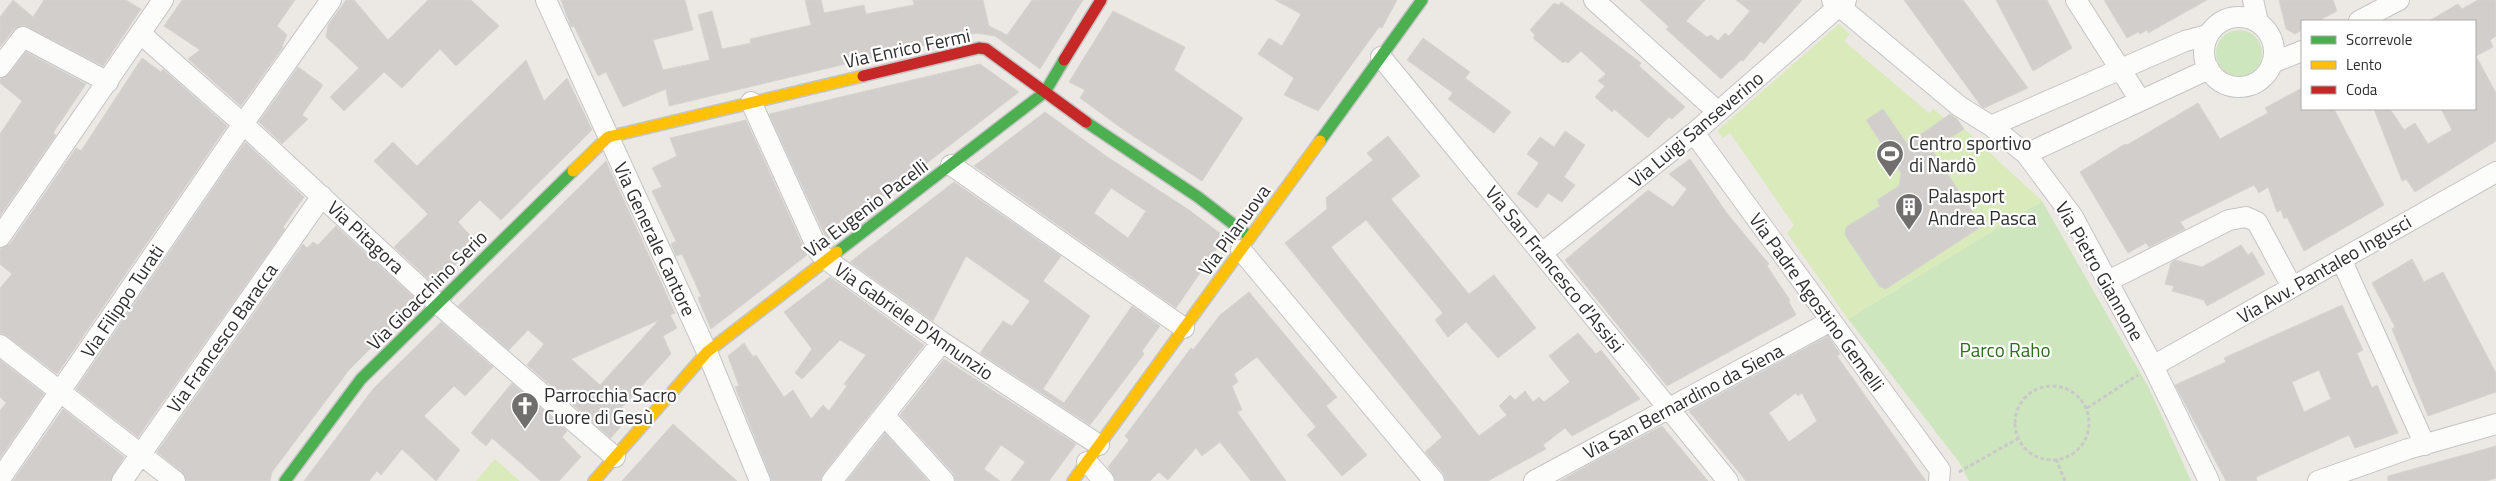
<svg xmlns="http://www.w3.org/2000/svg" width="2496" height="481" font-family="'Titillium Web',sans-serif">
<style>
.green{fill:#cee6be}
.pitch{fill:#d9eabb}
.building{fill:#d1cecb;stroke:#d7d4d0;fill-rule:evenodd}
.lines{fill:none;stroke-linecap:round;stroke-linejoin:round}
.street-casing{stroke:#c5c4c5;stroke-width:22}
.fast-casing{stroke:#c5c4c5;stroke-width:14}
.slow-casing{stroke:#c5c4c5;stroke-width:14}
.jam-casing{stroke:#c5c4c5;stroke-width:14}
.path{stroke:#c9c9c8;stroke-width:3;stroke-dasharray:4 2.5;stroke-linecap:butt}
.street{stroke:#fcfcfb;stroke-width:20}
.fast{stroke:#4caf50;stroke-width:11}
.slow{stroke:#ffc107;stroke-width:11}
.jam{stroke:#c62828;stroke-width:11}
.labels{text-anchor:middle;stroke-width:4.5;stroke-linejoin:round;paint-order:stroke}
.street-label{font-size:19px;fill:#2e2e2e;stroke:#fff}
.poi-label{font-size:19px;fill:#2e2e2e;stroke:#fff;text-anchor:start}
.park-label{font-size:19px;fill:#2c6e1b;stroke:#fff}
</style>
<rect width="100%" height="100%" fill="#ece8e4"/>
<path class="green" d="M2216 53a23 23 0 1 1 46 0a23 23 0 1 1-46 0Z
M2042,201L2149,388L2191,481H1969L1959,462L1848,319Z"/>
<path class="pitch" d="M1839,24L1850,34L1844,41L1929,113L1934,109L1944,118L1954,114L1963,128L2042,201L1848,319L1787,233L1794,225L1730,133L1723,138L1717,131Z
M495,459L520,481H476Z"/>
<path class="building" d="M13,0L33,17L44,0H126L141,9L103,66L24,25L14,29L0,47V17Z
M182,0H295L277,26L287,35L282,46L283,47L241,106L188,59L200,50L164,26Z
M346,0H354L388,40L428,0H471L499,26L456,66L440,49L402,88L384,72L344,111L330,97L359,68L326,37L328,25Z
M561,0H685L693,30L653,40L663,70L710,60L698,15L712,11L722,49L751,43L750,39L811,25L805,0H821L824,13L864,5L866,14L914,5L913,0H983L989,26L1007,35L1032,0H1083L1040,69L995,36L976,33L669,106L666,89L623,107L606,72L598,76L574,26L571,27Z
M1275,0H1397L1382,28L1379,27L1318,111L1284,95L1294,78L1258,54L1269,38L1282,46L1301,14Z
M1640,0H1705L1686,21L1707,37L1711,35L1718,41L1725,33L1729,36L1750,11L1736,0H1802L1764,44L1760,41L1743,61L1741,60L1721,79L1666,29L1669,27Z
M1904,0H1963L2028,88L1984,108L1981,106Z
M1996,0H2047L2072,48L2033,71Z
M2104,0H2207L2148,33L2147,30L2140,34L2138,32L2127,38Z
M2279,0H2333L2337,11L2318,21H2302V30L2295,34L2286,29Z
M2478,0H2496V36L2490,40L2493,47L2476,56L2496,93V141L2415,192L2406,179L2402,181L2374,109H2390L2404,130L2415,123L2428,144L2452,130L2441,109H2475V21H2429L2458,4L2462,9Z
M1561,2L1641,63L1639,66L1685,107L1672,119L1669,117L1648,138L1614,109L1612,112L1595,97L1605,86L1598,81L1606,74L1581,51L1568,63L1565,61L1563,63L1533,38L1535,35L1530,30L1554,3L1559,5Z
M1113,11L1185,47L1174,70L1243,118L1202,181L1124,130L1080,98L1085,90L1069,82Z
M1423,38L1470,72L1465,78L1511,112L1494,133L1448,99L1453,93L1407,60Z
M26,52L86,84L53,133L56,135L0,216V134L22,101L0,83V79L9,74Z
M142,58L161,72L163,69L227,126L57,374L7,336L0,333V288L12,274L0,264V249L10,244L76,148L81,151Z
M526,60L544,101L567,78L592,130L501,220L480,200L458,222L477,243L435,285L394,247L428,214L374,161L393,142L417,166Z
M980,64L1019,92L827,240L769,114Z
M298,67L323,85L302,115L308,119L282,144L259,122Z
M2302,88V109H2334L2384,205L2304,251L2287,217L2284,219L2281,210L2277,212L2268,187L2259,193L2254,185L2180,222L2185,229L2149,247L2146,243L2128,253L2080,172L2125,144L2127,145L2198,103L2220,139L2268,113L2265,108Z
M1883,109L1907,144L1950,114L1957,119L1964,129L1932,150L1979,222V228L1886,289L1880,287L1845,235L1846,227L1880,206L1877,200L1899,186L1901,173L1866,120Z
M1045,112L1106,156L1189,210L1225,237L1176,308L974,166ZM1111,188L1146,211L1128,238L1094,213Z
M746,120L807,255L711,329L698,298L701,296L682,254L676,256L671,244L676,241L652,191L662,187L652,168L677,156L670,138Z
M1565,131L1585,145L1564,177L1575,185L1562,202L1548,193L1537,208L1517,194L1539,163L1527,154L1540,137L1554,147Z
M1388,136L1420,176L1391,199L1469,294L1494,275L1536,328L1498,358L1466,322L1448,337L1435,320L1443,313L1366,220L1331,247L1479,436L1507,415L1499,406L1510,395L1515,400L1525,391L1533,402L1539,397L1544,402L1570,382L1549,356L1578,333L1596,354L1601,350L1640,399L1572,436L1565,428L1543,445L1546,449L1488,481H1446L1443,473L1425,452L1442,437L1285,243L1327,209L1326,198L1373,160L1367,153Z
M245,142L304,197L283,227L285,229L138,437L76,389Z
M1690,159L1726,212L1769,264L1767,266L1790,300L1789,302L1796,315L1667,386L1565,260L1648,190L1673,207L1687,189L1669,174Z
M606,161L675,313L670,315L677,328L663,336L671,354L614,416L622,425L611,438L527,365L544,344L528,330L509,350L458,306ZM659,320L600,385L571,359Z
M954,182L1061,256L1043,281L1090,316L1043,389L1064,403L1132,306L1160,326L1142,351L1144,354L1090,425L980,353L1003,321L1012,326L1030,301L966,256L933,321L850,262Z
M336,226L418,301L349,370L272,472L270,481H187L182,472L157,452L303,244L307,248L313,242L318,245Z
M2241,245L2248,255L2252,252L2265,274L2207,306L2204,300L2172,291L2174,286L2165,284L2171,263L2175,260L2202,267Z
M2412,259L2424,282L2443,272L2496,373V392L2428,416L2392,329L2395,327L2372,283Z
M830,277L924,345L823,474L820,481H772L735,387L739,386L728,356L744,343L753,357L756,355L784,397L793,390L811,419L823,405L829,411L847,386L844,384L866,355L840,340L802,379L795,373L812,349L784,312Z
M1249,292L1337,397L1326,406L1367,455L1342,476L1307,435L1316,427L1257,357L1234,374L1238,382L1232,386L1242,410L1237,412L1286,481H1251L1220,442L1202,456L1196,448L1168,480L1159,472L1150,481H1116L1108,467L1129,440L1125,436L1191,348L1193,350L1220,315Z
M2342,305L2363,350L2357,353L2372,388L2377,385L2398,433L2355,448L2349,435L2256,477L2257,481H2226L2175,385L2226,362L2224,358ZM2319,370L2331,399L2304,412L2292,382Z
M441,322L493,367L465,396L454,386L424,416L460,450L436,481L402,449L381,475L377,471L369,481H304L373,389Z
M1828,336L1840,354L1837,356L1926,481H1746L1689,411ZM1796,393L1798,396L1802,393L1817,421L1789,442L1769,413Z
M944,359L1076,444L1049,481H1011L1025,462L1001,445L984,469L1000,481H956L953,473L900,415Z
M0,360L44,394L0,458V411L6,403L0,397Z
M512,383L567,431L562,437L581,457L559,481H541L492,438L486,446L471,433Z
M63,409L124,457L110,481H13Z
M673,424L737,481H622Z
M1662,426L1708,481H1560L1592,463Z
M885,433L928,481H847Z
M2496,446V478L2486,481H2388V476Z"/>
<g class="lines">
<defs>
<path id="street" d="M546,0L707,352L760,481
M1594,0L1718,112
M1832,0L1959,106L1991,126L2026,154L2073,217L2153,366L2209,481
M2076,0L2140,100
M2253,0L2258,22
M2204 52a35 35 0 1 1 70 0a35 35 0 1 1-70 0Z
M2359,21L2399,0
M141,34L243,124L437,303L615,457
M1381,57L1728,481
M2272,63L2302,51
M0,67L23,37L108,82
M751,102L819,252L827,260L942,342L1099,445
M1991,126L2185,41L2208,35
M1694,133L1940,470L1939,481
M2026,154L2209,69
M951,165L1184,328
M0,237L163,0
M1241,250L1434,481
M1542,253L1694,133L1846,0
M2341,259L2425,445
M2108,281L2229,220L2246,217L2257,222L2292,287
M0,345L175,481
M2153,366L2496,172
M884,415L944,481
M1087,462L1104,481
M0,479L243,124L331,0
M122,481L322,196
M832,481L942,342
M1534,481L1831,321
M2318,481L2408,449L2496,424"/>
<path id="fast" d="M1086,122L1198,197L1250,237
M1320,141L1422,0
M837,252L1045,92L1064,60
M285,481L361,379L573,171"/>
<path id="slow" d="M573,171L608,137L863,76
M594,481L707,352L837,252
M1073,481L1320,141"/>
<path id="jam" d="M1064,60L1101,0
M863,76L979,48L986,49L1086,122"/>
</defs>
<use href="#street" class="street-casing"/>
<use href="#fast" class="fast-casing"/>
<use href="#slow" class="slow-casing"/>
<use href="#jam" class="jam-casing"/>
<path class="path" d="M2015 423a37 37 0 1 1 74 0a37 37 0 1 1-74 0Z
M2087,408L2138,375
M2056,459L2065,481
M1959,472L2019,438"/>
<use href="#street" class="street"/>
<use href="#fast" class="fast"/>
<use href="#slow" class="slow"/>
<use href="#jam" class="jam"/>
</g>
<defs>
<symbol id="stadium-pin" viewBox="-11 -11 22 30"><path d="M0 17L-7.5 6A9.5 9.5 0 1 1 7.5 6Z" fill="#706f6e" stroke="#fff"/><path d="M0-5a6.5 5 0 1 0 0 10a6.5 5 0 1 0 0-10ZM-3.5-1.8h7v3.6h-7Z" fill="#fff"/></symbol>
<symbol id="building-pin" viewBox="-11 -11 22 30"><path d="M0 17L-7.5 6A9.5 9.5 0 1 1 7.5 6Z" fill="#706f6e" stroke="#fff"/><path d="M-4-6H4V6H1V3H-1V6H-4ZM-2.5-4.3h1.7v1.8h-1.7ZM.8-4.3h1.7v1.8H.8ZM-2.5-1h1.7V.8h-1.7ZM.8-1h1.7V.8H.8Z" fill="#fff"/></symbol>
<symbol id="church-pin" viewBox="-11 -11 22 30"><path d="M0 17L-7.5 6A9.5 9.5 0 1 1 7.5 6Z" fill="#706f6e" stroke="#fff"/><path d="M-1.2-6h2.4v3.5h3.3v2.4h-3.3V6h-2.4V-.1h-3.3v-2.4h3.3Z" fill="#fff"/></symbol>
</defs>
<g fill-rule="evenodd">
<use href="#stadium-pin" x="1874" y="138" width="32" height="43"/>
<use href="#building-pin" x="1893" y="191" width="32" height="43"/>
<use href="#church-pin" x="509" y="390" width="32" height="43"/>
</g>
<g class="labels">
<g class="street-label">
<text transform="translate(907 48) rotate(-12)" y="7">Via Enrico Fermi</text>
<text transform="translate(1696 129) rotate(-40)" y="7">Via Luigi Sanseverino</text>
<text transform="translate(866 208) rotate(-37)" y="7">Via Eugenio Pacelli</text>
<text transform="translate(1234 230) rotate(-54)" y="7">Via Pilanuova</text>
<text transform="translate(366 237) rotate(43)" y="7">Via Pitagora</text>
<text transform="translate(655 239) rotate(65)" y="7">Via Generale Cantore</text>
<text transform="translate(1555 269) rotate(51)" y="7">Via San Francesco d'Assisi</text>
<text transform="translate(2324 269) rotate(-30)" y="7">Via Avv. Pantaleo Ingusci</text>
<text transform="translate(2100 271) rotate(60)" y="7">Via Pietro Giannone</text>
<text transform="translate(427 290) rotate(-45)" y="7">Via Gioacchino Serio</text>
<text transform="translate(122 301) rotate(-56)" y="7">Via Filippo Turati</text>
<text transform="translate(1817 302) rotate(54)" y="7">Via Padre Agostino Gemelli</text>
<text transform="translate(914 321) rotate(35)" y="7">Via Gabriele D'Annunzio</text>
<text transform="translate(222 338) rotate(-55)" y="7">Via Francesco Baracca</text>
<text transform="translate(1683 401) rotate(-28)" y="7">Via San Bernardino da Siena</text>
</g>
<g class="poi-label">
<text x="1909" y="150">Centro sportivo<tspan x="1909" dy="22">di Nardò</tspan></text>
<text x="1928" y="203">Palasport<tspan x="1928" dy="22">Andrea Pasca</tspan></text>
<text x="544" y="402">Parrocchia Sacro<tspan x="544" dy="22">Cuore di Gesù</tspan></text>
</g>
<g class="park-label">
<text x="2005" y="357">Parco Raho</text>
</g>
</g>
<rect x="2301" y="20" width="175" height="90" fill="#ffffff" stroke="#ababab"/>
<rect x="2311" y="36" width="25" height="8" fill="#4caf50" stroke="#ababab"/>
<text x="2346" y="45" font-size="15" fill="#2e2e2e">Scorrevole</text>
<rect x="2311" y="61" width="25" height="8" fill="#ffc107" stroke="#ababab"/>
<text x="2346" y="70" font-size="15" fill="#2e2e2e">Lento</text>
<rect x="2311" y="86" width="25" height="8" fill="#c62828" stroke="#ababab"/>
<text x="2346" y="95" font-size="15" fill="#2e2e2e">Coda</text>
</svg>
